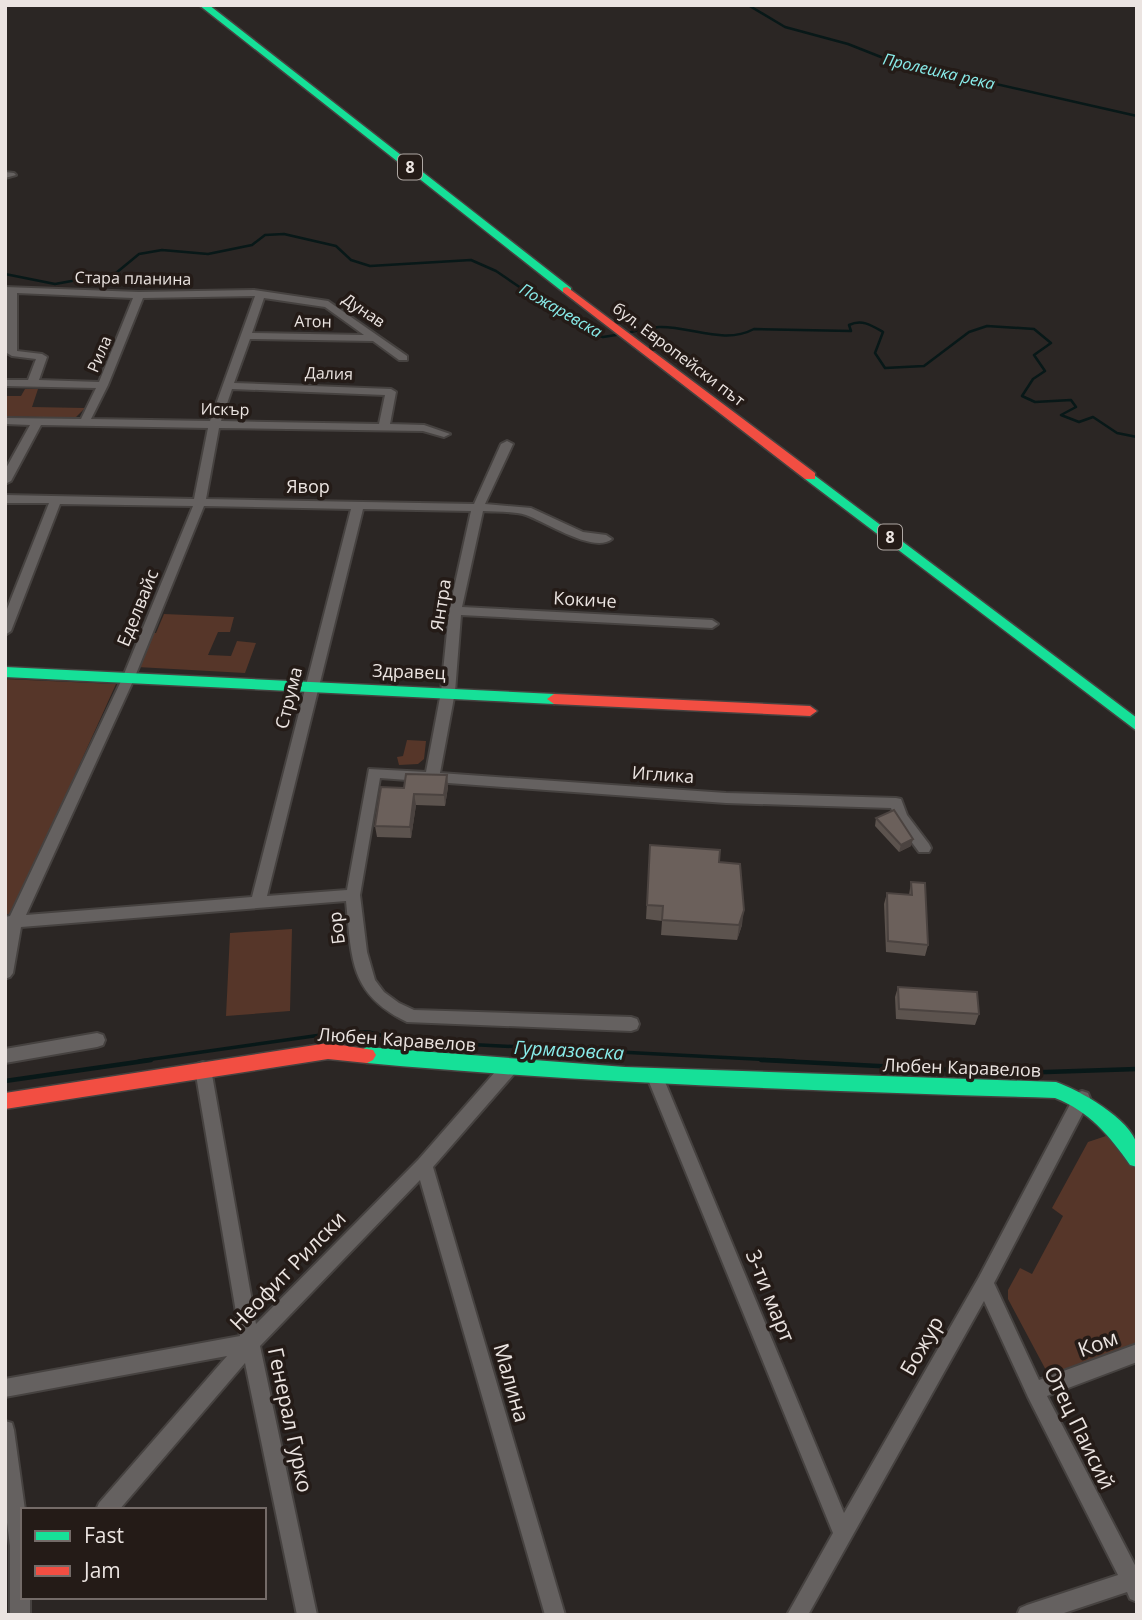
<svg xmlns="http://www.w3.org/2000/svg" width="1142" height="1620" font-family="'Open Sans',sans-serif">
<style>
.green{fill:#563629}
.lines{fill:none;stroke-linecap:round;stroke-linejoin:round}
.stream-far2{stroke:#081818;stroke-width:2.5}
.stream-far1{stroke:#081818;stroke-width:3.5}
.stream{stroke:#081818;stroke-width:4.5}
.street-casing{stroke:#464240;stroke-width:4}
.fast-casing{stroke:#464240;stroke-width:3}
.jam-casing{stroke:#464240;stroke-width:3}
.street{fill:#656160;fill-rule:evenodd}
.fast{fill:#16e098;fill-rule:evenodd}
.jam{fill:#f24e42;fill-rule:evenodd}
.wall{fill:#5c534e}
.shaded-wall{fill:#4b4340}
.building{fill:#6b605b;stroke:#4b4340;stroke-width:2}
.labels{text-anchor:middle;stroke-width:7;stroke-linejoin:round;paint-order:stroke}
.far-water-label{font-size:16px;font-style:italic;fill:#89edeb;stroke:#241b17}
.shield{fill:#241b17;stroke:#afa8a4;stroke-width:2}
.shield-label{font-size:16px;font-weight:bold;fill:#ebe4e1}
.far-street-label{font-size:16px;fill:#ebe4e1;stroke:#241b17}
.street-label{font-size:18px;fill:#ebe4e1;stroke:#241b17}
.water-label{font-size:19px;font-style:italic;fill:#89edeb;stroke:#241b17}
.near-street-label{font-size:21px;fill:#ebe4e1;stroke:#241b17}
</style>
<rect width="100%" height="100%" fill="#2b2624"/>
<path class="green" d="M25,389H38L32,407L85,408L75,418L5,416V396H21Z
M164,614L234,617L230,632H218L208,655L231,656L237,641L256,643L245,673L137,667L151,633H156Z
M5,679L116,684L12,914H5Z
M407,740L426,741L424,759L418,764L399,765L397,757L403,756Z
M292,929L290,1011L226,1016L230,933Z
M1109,1135L1137,1156V1357L1056,1389L1008,1299V1290L1020,1268L1032,1274L1063,1216L1052,1208L1088,1142Z"/>
<g class="lines">
<path class="stream-far2" d="M748,5L785,27L848,44L886,59L1137,116
M5,274L55,284L116,273L139,254L162,250L208,254L252,245L265,235L284,234L336,246L351,260L370,266L471,260L496,271L552,309L576,319L592,334L603,337L616,335
M631,332C640,330 650,328 659,327C691,326 724,345 754,329L851,331L849,325C862,319 871,325 883,332L875,353L885,368L924,366L969,332L987,326L1034,329L1051,343L1034,355L1045,371L1033,379L1022,396L1035,402L1071,400L1076,407L1061,415L1079,422L1093,417L1117,433L1137,437"/>
<path class="stream-far1" d="M139,1061L342,1032H369L403,1041L794,1061"/>
<path class="stream" d="M761,1060L1014,1073L1137,1069
M5,1081L151,1060"/>
<defs>
<path id="street" d="M5,172L14,173L16,175L5,178Z
M5,287L139,292L254,290L328,301L407,356V360H399L373,341L250,339L234,383L391,389L396,392L390,424L424,425L450,434L444,437L423,431L219,428L206,499L474,504L501,444L507,441L513,444L485,504L531,508L583,532L606,535L612,539C594,554 546,522 526,515C513,511 496,512 483,511L462,607L712,620L718,624L712,628L461,615L455,692L440,773L726,793L896,798L901,799L907,815L929,844L931,848L929,852H919L896,821L891,808L726,803L380,778L360,895L367,952L375,980L384,992L399,1003L414,1010L631,1017L637,1019L639,1024L637,1029L631,1031L407,1022C349,994 352,959 346,901L21,927L13,973L10,977L5,979V917L10,916L122,679L193,506L60,504L11,631L5,635V614L49,503H5V495L194,499L208,428L41,425L11,481L5,484V470L30,425L5,424V418L81,419L96,388L5,386V380H28L36,359L12,356L7,353ZM17,293L133,298L99,382L39,380L47,357L42,354L17,351ZM255,296L210,421L91,419L108,385L143,298ZM264,298L325,307L364,335L252,333ZM232,389L385,395L379,424L221,421ZM204,506L351,509L252,897L26,915L134,679ZM363,509L471,511L449,611L441,692L426,772L369,769L347,890L267,896Z
M97,1033L103,1035L105,1040L103,1045L97,1047L5,1063V1049Z
M203,1062L209,1064L211,1069L256,1324L418,1160L502,1064L508,1062L514,1064L516,1069L514,1074L433,1167L565,1615H545L420,1180L260,1346L317,1615H297L245,1363L119,1510H96L99,1503L227,1356L5,1397V1379L240,1336L195,1069L197,1064Z
M655,1070L661,1072L663,1077L844,1513L979,1277L1076,1093L1082,1091L1088,1093L1090,1098L1088,1103L994,1283L1039,1380L1137,1344V1362L1047,1396L1137,1569V1602L1130,1599L1127,1592L1058,1615H1017L1020,1608L1027,1605L1118,1575L1028,1397L984,1301L808,1615H787L833,1533L647,1077L649,1072Z
M5,1421L12,1423L14,1430L25,1510H23V1597H30V1615H10V1546L5,1507Z"/>
<path id="fast" d="M199,5H209L571,288V292H563Z
M810,472L1137,718V731L805,479L804,476Z
M5,667L554,694L561,699L554,704L5,677Z
M367,1047L625,1067L1056,1082C1079,1090 1131,1119 1137,1145C1138,1152 1137,1160 1137,1167L1130,1165C1110,1136 1089,1111 1055,1098C826,1091 596,1084 367,1063L361,1060L358,1055L361,1050Z"/>
<path id="jam" d="M567,287L815,473V479H805L563,292V288Z
M554,694L810,706L817,711L810,716L554,704L547,699Z
M328,1043L373,1050L376,1055L373,1060L367,1063L328,1059L5,1109V1093Z"/>
</defs>
<use href="#street" class="street-casing"/>
<use href="#fast" class="fast-casing"/>
<use href="#jam" class="jam-casing"/>
<use href="#street" class="street"/>
<use href="#fast" class="fast"/>
<use href="#jam" class="jam"/>
</g>
<path class="wall" d="M447,775L448,787L445,806L416,805L411,838L377,837L375,826L404,788Z
M876,818L911,846L899,852L875,826Z
M650,845L719,862L742,925L737,940L661,935L662,921L646,919Z
M911,882L928,945L925,956L886,952L884,904L887,893L909,895Z
M898,987L979,1014L975,1025L896,1019L895,997Z"/>
<path class="shaded-wall" d="M447,775L448,787L445,806L444,795Z
M414,794L416,805L411,838L410,827Z
M913,839L911,846L899,852L901,845Z
M744,910L742,925L737,940L739,925Z"/>
<path class="building" d="M406,774L447,775L444,795L414,794L410,827L375,826L381,787L404,788Z
M894,810L913,839L901,845L876,818Z
M650,845L720,850L719,862L740,864L744,910L739,925L662,920L663,906L647,905Z
M911,882L925,883L928,945L888,941L887,893L912,895Z
M898,987L977,992L979,1014L899,1009Z"/>
<g class="labels">
<g class="far-water-label">
<text transform="translate(939 71) rotate(13)" y="6">Пролешка река</text>
<text transform="translate(561 310) rotate(30)" y="6">Пожаревска</text>
</g>
<g class="shield">
<rect x="398" y="154.5" width="24" height="25" rx="5"/>
<rect x="878" y="524.5" width="24" height="25" rx="5"/>
</g>
<g class="shield-label">
<text x="410" y="173">8</text>
<text x="890" y="543">8</text>
</g>
<g class="far-street-label">
<text transform="translate(133 278) rotate(1)" y="6">Стара планина</text>
<text transform="translate(364 310) rotate(34)" y="6">Дунав</text>
<text transform="translate(313 321) rotate(1)" y="6">Атон</text>
<text transform="translate(99 354) rotate(-67)" y="6">Рила</text>
<text transform="translate(679 354) rotate(37)" y="6">бул. Европейски път</text>
<text transform="translate(329 373) rotate(2)" y="6">Далия</text>
<text transform="translate(225 409) rotate(1)" y="6">Искър</text>
</g>
<g class="street-label">
<text x="308" y="493">Явор</text>
<text transform="translate(585 600) rotate(3)" y="6">Кокиче</text>
<text transform="translate(441 605) rotate(-81)" y="6">Янтра</text>
<text transform="translate(138 608) rotate(-68)" y="6">Еделвайс</text>
<text transform="translate(409 672) rotate(2)" y="6">Здравец</text>
<text transform="translate(289 698) rotate(-76)" y="6">Струма</text>
<text transform="translate(663 775) rotate(4)" y="6">Иглика</text>
<text transform="translate(337 928) rotate(-97)" y="6">Бор</text>
<text transform="translate(397 1040) rotate(4)" y="6">Любен Каравелов</text>
<text transform="translate(962 1068) rotate(2)" y="6">Любен Каравелов</text>
</g>
<g class="water-label">
<text transform="translate(569 1050) rotate(3)" y="7">Гурмазовска</text>
</g>
<g class="near-street-label">
<text transform="translate(288 1271) rotate(-46)" y="7">Неофит Рилски</text>
<text transform="translate(770 1296) rotate(68)" y="7">3-ти март</text>
<text transform="translate(1098 1344) rotate(-20)" y="7">Ком</text>
<text transform="translate(922 1346) rotate(-60)" y="7">Божур</text>
<text transform="translate(511 1383) rotate(74)" y="7">Малина</text>
<text transform="translate(290 1420) rotate(78)" y="7">Генерал Гурко</text>
<text transform="translate(1079 1428) rotate(64)" y="7">Отец Паисий</text>
</g>
</g>
<rect width="1142" height="1620" fill="none" stroke="#ebe4e1" stroke-width="14"/>
<rect x="21" y="1508" width="245" height="91" fill="#241b17" stroke="#746b68" stroke-width="2"/>
<rect x="35" y="1531" width="35" height="10" fill="#16e098" stroke="#746b68" stroke-width="2"/>
<text x="84" y="1543" font-size="21" fill="#ebe4e1">Fast</text>
<rect x="35" y="1566" width="35" height="10" fill="#f24e42" stroke="#746b68" stroke-width="2"/>
<text x="84" y="1578" font-size="21" fill="#ebe4e1">Jam</text>
</svg>
